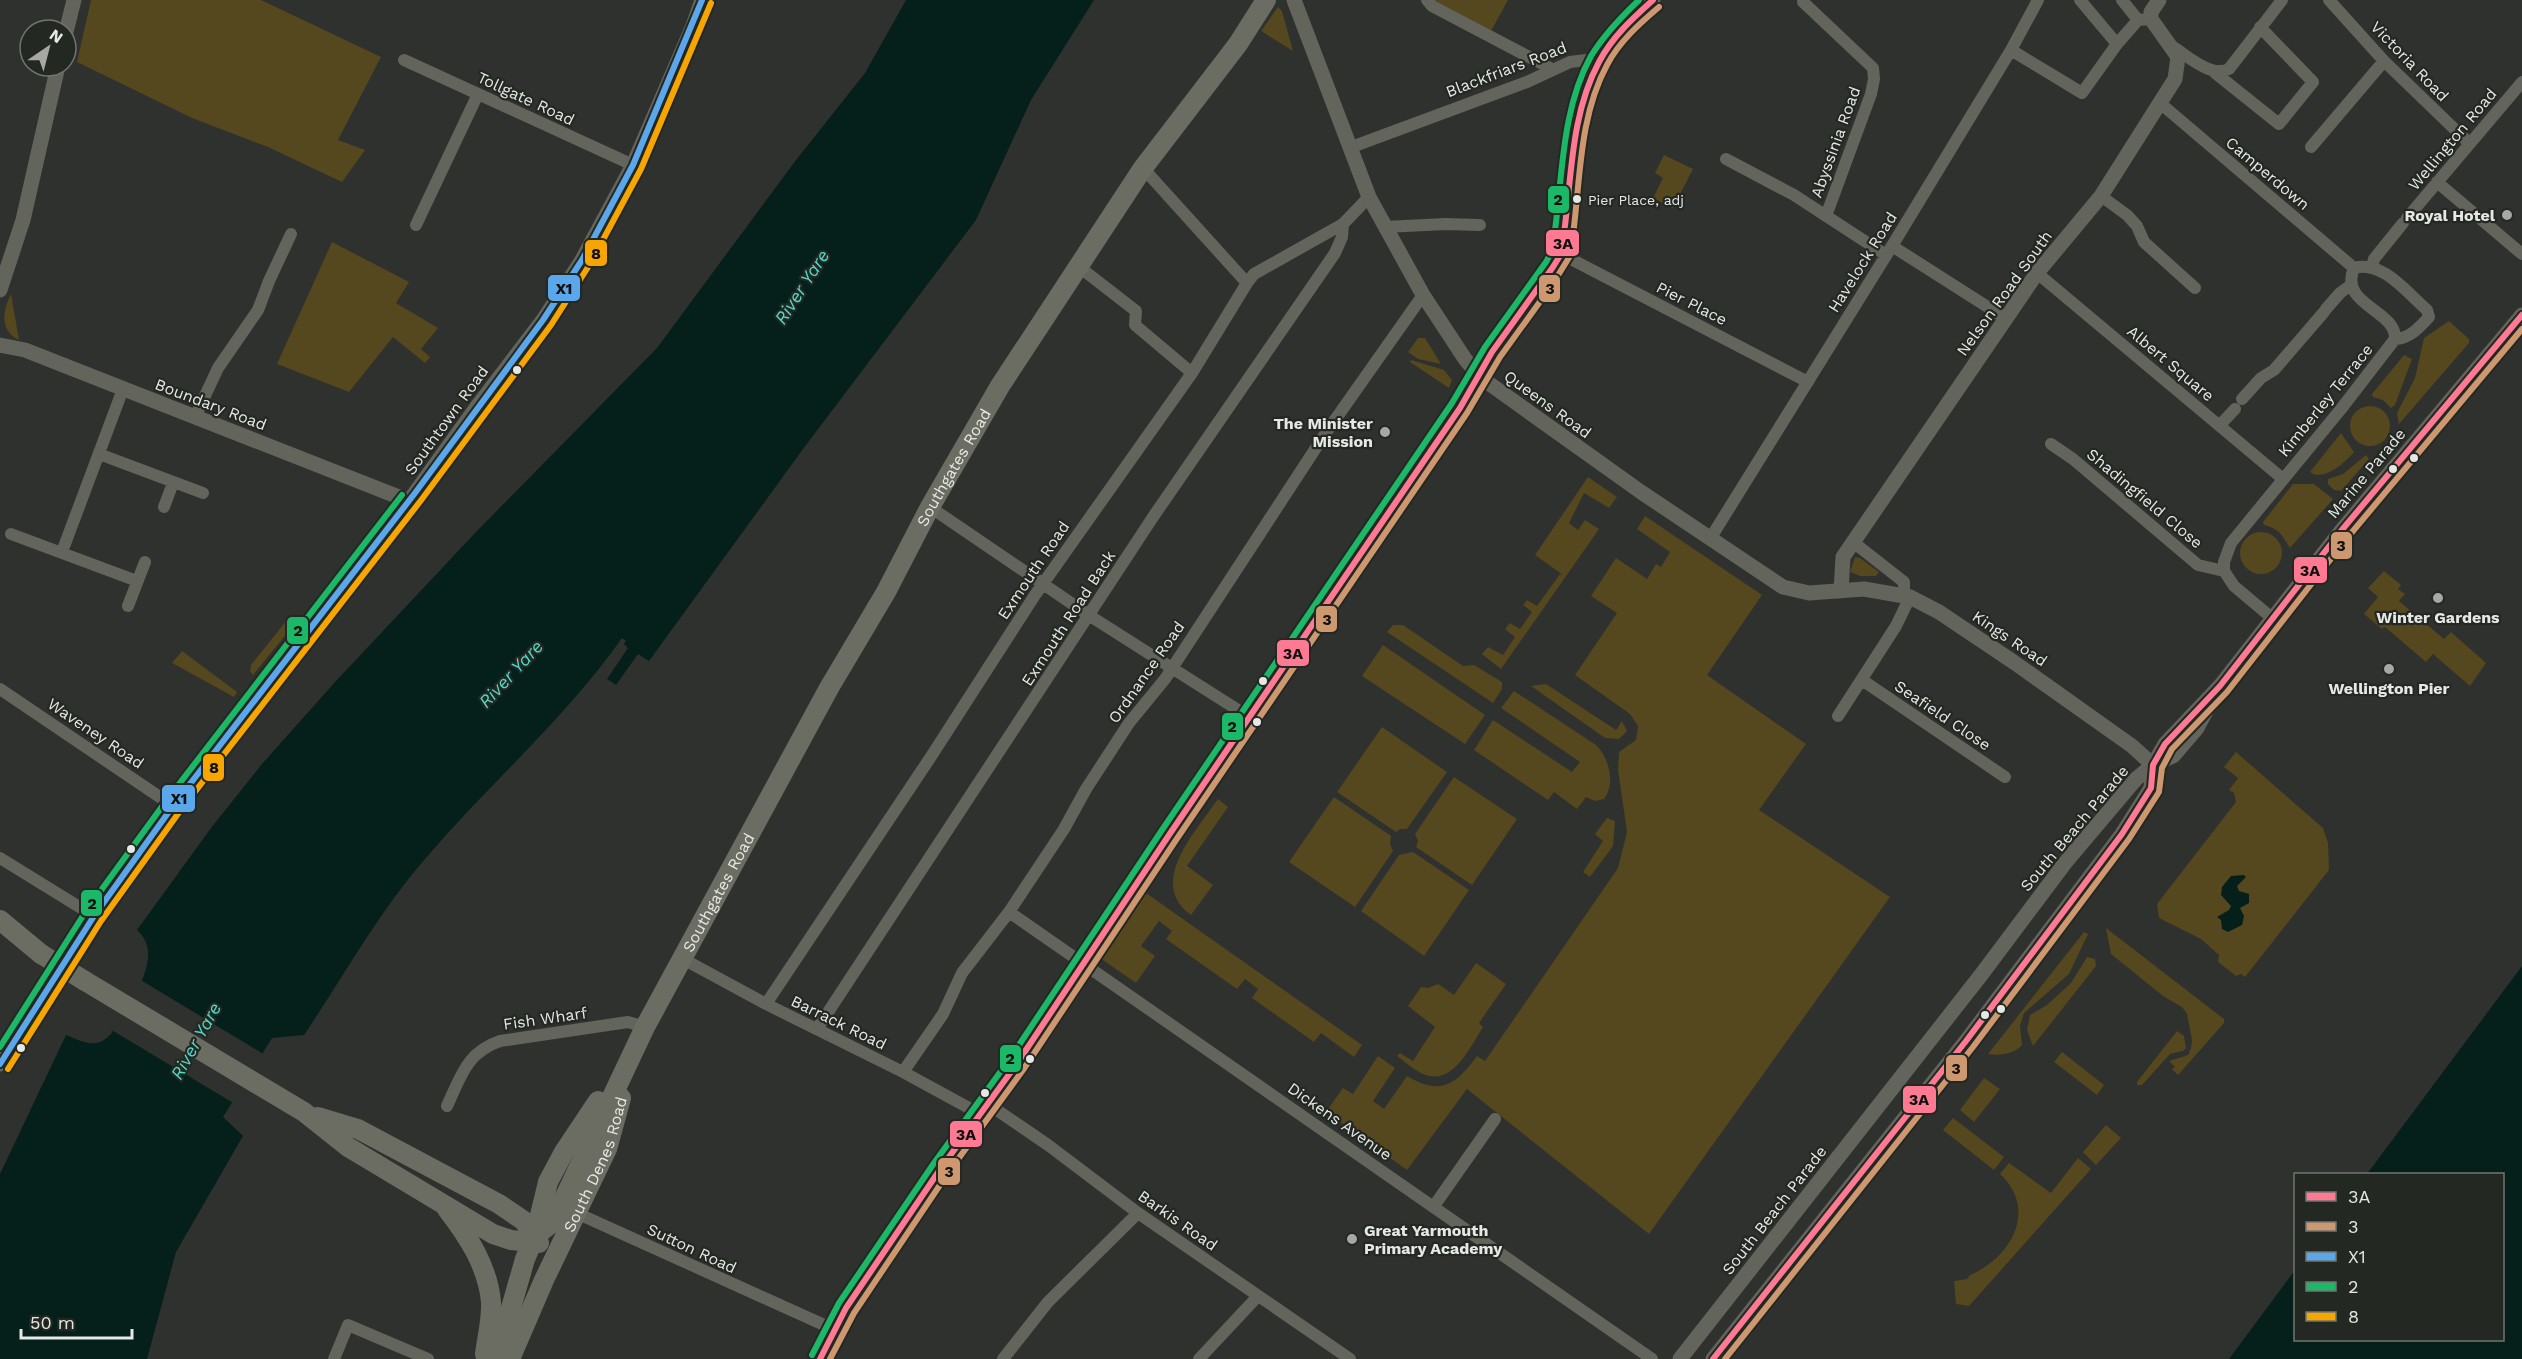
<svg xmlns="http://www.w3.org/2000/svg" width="2522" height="1359" font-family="'Work Sans',sans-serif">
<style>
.green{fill:#55471e}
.water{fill:#051f1b}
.pier{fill:#2f312e}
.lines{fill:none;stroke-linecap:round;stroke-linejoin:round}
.minor{stroke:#63645b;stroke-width:12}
.tertiary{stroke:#63645b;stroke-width:15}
.primary{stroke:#6b6d63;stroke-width:20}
.primary-bridge{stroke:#6b6d63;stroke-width:20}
.bus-1-casing{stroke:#242823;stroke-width:10}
.bus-2-casing{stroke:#242823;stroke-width:10}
.bus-3-casing{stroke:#242823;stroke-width:10}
.bus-4-casing{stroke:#242823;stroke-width:10}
.bus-5-casing{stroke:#242823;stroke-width:10}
.bus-1{stroke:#fe7a93;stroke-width:6}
.bus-2{stroke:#cd976f;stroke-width:6}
.bus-3{stroke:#5aa8eb;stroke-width:6}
.bus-4{stroke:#1ab867;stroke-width:6}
.bus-5{stroke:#f7a600;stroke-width:6}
.bus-dot{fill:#e5e8e4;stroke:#242823;stroke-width:2}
.poi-dot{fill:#a5a8a4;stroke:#242823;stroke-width:2}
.labels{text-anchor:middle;stroke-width:4.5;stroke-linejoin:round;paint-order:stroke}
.bus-label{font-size:14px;fill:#e5e8e4;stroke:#242823;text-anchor:start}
.street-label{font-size:16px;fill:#e5e8e4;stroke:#242823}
.poi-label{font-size:16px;font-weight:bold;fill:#e5e8e4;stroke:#242823;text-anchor:end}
.water-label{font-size:18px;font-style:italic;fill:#51d9c7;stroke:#242823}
.line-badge{stroke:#242823;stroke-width:2}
.pale-badge-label{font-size:16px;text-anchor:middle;font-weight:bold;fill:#111}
</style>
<rect width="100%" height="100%" fill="#2f312e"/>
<path class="green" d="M91,0H261L381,57L338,140L365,150L342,182L268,147L192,118L77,62Z
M1433,0H1508L1491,31Z
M1278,7L1282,11L1293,51L1261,31Z
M1664,155L1693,169L1673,208L1653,198L1663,178L1655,173Z
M332,242L409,282L396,303L438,328L421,349L430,357L425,363L393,337L349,392L277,364Z
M11,294L19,340C0,331 2,312 11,294Z
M2449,321L2469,339V343L2399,424L2397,413L2415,378L2424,338Z
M1418,338H1425L1441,364L1418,359L1408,352Z
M2404,355L2412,359L2395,405L2391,408L2383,400L2373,397L2372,394Z
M1411,360L1444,370L1452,380L1449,388L1410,362Z
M2350 426a20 20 0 1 1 40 0a20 20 0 1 1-40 0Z
M2341,433L2354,452C2345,463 2323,482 2310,472Z
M2366,455L2369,459L2341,491L2334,490L2328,484V479L2343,474Z
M1588,477L1617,497L1609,508L1584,493L1569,523L1578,530L1585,520L1599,529L1501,669L1482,654L1488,647L1503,655L1515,637L1505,629L1510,623L1520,629L1532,612L1523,605L1527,600L1537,606L1560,574L1563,575L1535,555Z
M2293,484H2314L2333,499L2290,548C2283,537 2279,528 2264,525L2263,522Z
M1645,516L1762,595L1707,675L1806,744L1759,810L1890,897L1649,1234L1467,1089L1407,1170L1326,1112L1343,1088L1353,1094L1378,1056L1395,1068L1373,1101L1384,1109L1407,1076C1440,1096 1456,1085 1477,1056L1485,1061L1618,868L1627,832L1618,770L1619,752L1636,740L1638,726L1630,714L1575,675L1617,613L1591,596L1616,558L1647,579L1656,564L1661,567L1670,552L1637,529Z
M2240 553a21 21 0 1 1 42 0a21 21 0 1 1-42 0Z
M1855,557L1860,558L1879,572L1876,576H1860L1850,572Z
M2384,571L2401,585L2398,589L2405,594L2399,601L2412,612L2407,619L2414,624L2419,618L2444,639L2451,632L2486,663L2470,686L2433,654L2426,662L2385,627L2382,629L2364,614L2378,597L2368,588Z
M293,618L297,621L253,675L250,671L251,665L287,620Z
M1393,625H1403L1463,666L1474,665L1502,682V689L1493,703L1387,632Z
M1383,645L1485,715L1465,744L1362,676Z
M182,651L237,692L234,697L172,663Z
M1546,684L1616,730L1622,721L1627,731L1619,739L1605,738L1531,686Z
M1514,691L1596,745C1609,758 1616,783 1604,799L1595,801L1586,797L1577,809L1554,792L1548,800L1474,750L1493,720L1572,772L1580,762L1501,708Z
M1382,727L1447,772L1407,829H1400L1396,832L1337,792Z
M2236,752L2323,828L2328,843L2329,870L2245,977L2241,974L2236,976L2218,962L2219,955L2201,939L2159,918L2157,904L2236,802L2234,793L2229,790L2238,778L2224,767Z
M1454,777L1517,819L1472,885L1416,847L1418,841L1415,834Z
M1334,797L1391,836L1390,844L1393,851L1355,907L1289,862Z
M1218,799L1228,807L1187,866L1213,885L1191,915C1146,883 1197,830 1218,799Z
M1607,818L1615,821L1613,846L1590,877L1583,872L1603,841L1595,834Z
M1413,852L1469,890L1424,956L1361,911L1399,855Z
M1146,893L1362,1045L1354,1057L1321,1033L1314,1042L1252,998L1258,989L1245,979L1237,989L1166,939L1172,931L1159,921L1141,946L1155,956L1136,983L1100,958Z
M2106,928L2224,1019V1023L2178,1075L2172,1069L2175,1067L2169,1061L2188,1055L2191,1048L2192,1040L2187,1014L2182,1007L2163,996L2111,954Z
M2084,932L2088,934L2069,974L2024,1013L2020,1026L2022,1045C2015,1054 1998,1056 1988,1054Z
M2087,957L2095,959L2096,966L2033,1046L2027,1030L2030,1015L2047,1005L2071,983Z
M1476,963L1506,984L1479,1023L1483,1027C1470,1047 1452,1089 1421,1073C1413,1069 1405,1062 1397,1056L1400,1053L1413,1061L1435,1027L1408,1006L1421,987L1428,988L1438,984L1454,995Z
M2177,1031L2184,1036L2186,1048L2183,1051L2170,1054L2142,1085H2137V1082Z
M2062,1052L2104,1085L2097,1095L2054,1062Z
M1984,1078L2000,1089L1974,1122L1960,1110Z
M1953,1118L2004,1157L1994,1170L1943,1130Z
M2106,1125L2121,1138L2096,1165L2083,1152Z
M2078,1158L2091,1169L1969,1306L1956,1304L1954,1281L1967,1279L1970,1275C2010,1258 2039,1210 2000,1174L2009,1163L2051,1193Z"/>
<path class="water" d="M906,0H1094L1031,100L976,220L803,449L649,661L638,654L616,685L607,679L628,648L624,644L626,641L622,638C565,719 489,784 425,859C378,913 344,976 304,1035L272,1038L223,1117L243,1136L176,1252L147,1359H0V1174L66,1035C84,1042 96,1050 111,1034C126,1007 168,957 137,930L211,828L262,764L336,681L476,532L657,348L793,164L865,73Z
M2244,875L2246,877L2237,886L2239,891L2249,894V903L2240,908L2244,916L2242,925L2228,932L2222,929L2221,920L2217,917L2229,910L2231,906L2221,895L2222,887L2231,876Z
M2522,966V1359H2229L2295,1270L2296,1340H2502V1174H2367Z"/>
<path class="pier" d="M139,979L265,1055L235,1104L110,1029Z"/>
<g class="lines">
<path class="minor" d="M1427,0L1432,6L1552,69
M2080,0L2117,44
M2122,0L2138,20
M2329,0L2384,61L2469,143
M1803,2L1873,68L1874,79L1871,94L1826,216
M2173,47C2188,56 2211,78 2229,69L2282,0
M2011,50L2082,93L2117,44L2138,20L2151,19
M404,60L633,165
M2214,72L2279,124L2313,82L2260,27
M2160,103L2354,268
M2311,147L2384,61
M1349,148L1527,82L1570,62L1586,60L1598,64
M1726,159L1794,195L1886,255
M1143,168L1247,283
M2437,182L2522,254
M2101,196L2127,215L2137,226L2144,242L2195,288
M2407,218L2522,82
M416,225L478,94
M1385,227L1445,224L1480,225
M1892,246L2005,318
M1561,254L1808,382
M1078,266L1136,311L1135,325L1192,373
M2372,267L2374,259L2403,223
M2037,273L2283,479
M2326,309L2340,293L2351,285
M2242,399L2261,378L2274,370L2324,312
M195,417L218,368L258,310L269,281L291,234
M2220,425L2235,409
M2051,444L2073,459L2198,565L2224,571L2234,586L2272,618
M99,454L203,493
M164,507L173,483
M930,507L1090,616L1249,717
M11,534L137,581
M1710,539L1892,246L2011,50L2038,0
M1853,542L1904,582V596
M62,552L123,389
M2224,571V562L2231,543L2341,409L2395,339C2397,310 2338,305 2354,268C2383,260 2407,293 2427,310L2429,317C2420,327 2409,339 2395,339
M128,606L145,562
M1862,680L2005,777
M0,689L173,806
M1838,716L1896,626L1910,597
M0,858L94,916
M1009,912L1652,1359
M683,959L766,1004L903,1072L980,1114
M766,1004L932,755L1035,595L1192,373L1247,283L1254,274L1343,224L1369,197
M817,1029L1153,517L1335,253L1342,237L1343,224
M903,1072L943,1014L962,973L1009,912L1064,829L1086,789L1129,723L1165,679L1325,434L1423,295
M988,1104L1048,1145L1138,1213L1350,1359
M447,1106C461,1076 467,1052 500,1041L628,1022L645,1027
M1434,1206L1495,1119
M572,1211L833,1329
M334,1359L348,1325L428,1359
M1003,1359L1048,1302L1138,1213
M1199,1359L1258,1296"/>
<path class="tertiary" d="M1294,0L1369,197L1423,295L1465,359L1480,377L1641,492L1783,587L1809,593L1864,589L1910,597L1939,612L2015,663L2132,746L2153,765
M66,32L74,0
M0,290L23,220L58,66
M0,345L25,350L409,501
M1841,591L1843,557L2037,273L2101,196L2175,79L2178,57L2151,19V12L2159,0
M0,1064L94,916L173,806L239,719L415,493L479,404L543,320L582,260L633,165L693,26L702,0
M820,1359L846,1308L941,1168L1016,1065L1169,835L1460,408C1472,390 1481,371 1492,352C1514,318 1541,289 1561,254C1574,192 1568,121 1598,63C1611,39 1632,18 1653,0
M1680,1359L1981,975L2065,863L2136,779L2153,765L2173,756L2197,728L2210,704
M1713,1359L1966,1041L2122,834L2151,788L2153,765L2165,744L2220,686L2341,531L2522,315"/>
<g class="primary">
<path d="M0,920L41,954"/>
<path id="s1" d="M85,981L304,1112L348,1147L493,1234L511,1240L521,1241L535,1236L553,1222L645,1027L829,688L886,592L930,507L1000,386L1143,168L1238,44L1266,0"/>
<path d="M318,1117L358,1129L499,1204L524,1221L539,1243"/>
<path d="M447,1209C468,1236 488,1267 491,1302C492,1319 487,1337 485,1354"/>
<path d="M490,1359L509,1315L525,1259L535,1236L548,1182L564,1152L598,1101"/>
<path id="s2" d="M510,1359L544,1280L607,1149L621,1098"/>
</g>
<path class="primary-bridge" d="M41,954L85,981"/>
<defs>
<path id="bus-1" d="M820,1359L846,1308L941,1168L1016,1065L1169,835L1460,408L1492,352L1553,267L1561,254C1572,191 1568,119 1599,62C1612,37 1633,18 1653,0
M1713,1359L1966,1041L2122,834L2151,788L2153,765L2165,744L2220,686L2341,531L2522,315"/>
<path id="bus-2" d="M830,1359L854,1313L948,1173L1023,1070L1176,840L1467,413L1500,357L1552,285L1570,256C1581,193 1576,122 1607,65C1619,42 1639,24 1659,7
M1725,1359L1973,1047L2129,839L2159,792L2162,768L2172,749L2227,692L2348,537L2522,329"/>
<path id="bus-3" d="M0,1064L94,916L173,806L415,493L543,320L582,260L633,165L702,0"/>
<path id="bus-4" d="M0,1047L86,911L166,801L402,495
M812,1355L839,1303L934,1163L1009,1060L1162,830L1452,403L1485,347L1546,262L1552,251C1563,187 1559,114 1591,56C1604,35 1621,17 1639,0"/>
<path id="bus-5" d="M8,1069L101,921L180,811L422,499L551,325L590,264L641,169L711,3"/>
</defs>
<use href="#bus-1" class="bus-1-casing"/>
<use href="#bus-2" class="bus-2-casing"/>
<use href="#bus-3" class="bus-3-casing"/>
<use href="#bus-4" class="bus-4-casing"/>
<use href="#bus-5" class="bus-5-casing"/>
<use href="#bus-1" class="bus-1"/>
<use href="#bus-2" class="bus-2"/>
<use href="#bus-3" class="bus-3"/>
<use href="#bus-4" class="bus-4"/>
<use href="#bus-5" class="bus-5"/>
</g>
<g class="bus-dot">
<circle cx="1577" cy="199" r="5"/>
<circle cx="517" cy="370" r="5"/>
<circle cx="2414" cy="458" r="5"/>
<circle cx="2393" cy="469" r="5"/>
<circle cx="1263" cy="681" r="5"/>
<circle cx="1257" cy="722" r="5"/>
<circle cx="131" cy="849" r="5"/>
<circle cx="2001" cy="1009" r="5"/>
<circle cx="1985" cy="1015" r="5"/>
<circle cx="21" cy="1048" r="5"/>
<circle cx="1030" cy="1059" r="5"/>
<circle cx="985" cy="1093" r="5"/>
</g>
<g class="poi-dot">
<circle cx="2507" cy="215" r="6"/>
<circle cx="1385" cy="432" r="6"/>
<circle cx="2438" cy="598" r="6"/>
<circle cx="2389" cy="669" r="6"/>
<circle cx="1352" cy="1239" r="6"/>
</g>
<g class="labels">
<g class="bus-label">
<text x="1588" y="205">Pier Place, adj</text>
</g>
<g class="street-label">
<text transform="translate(2410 61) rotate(46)" y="6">Victoria Road</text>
<text transform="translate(1506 69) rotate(-21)" y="6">Blackfriars Road</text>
<text transform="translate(526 98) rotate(25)" y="6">Tollgate Road</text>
<text transform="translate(2452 139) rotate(-50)" y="6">Wellington Road</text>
<text transform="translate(1835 142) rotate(-70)" y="6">Abyssinia Road</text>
<text transform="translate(2268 173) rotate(40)" y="6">Camperdown</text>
<text transform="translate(1862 262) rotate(-58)" y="6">Havelock Road</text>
<text transform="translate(2004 293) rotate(-54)" y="6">Nelson Road South</text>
<text transform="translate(1692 303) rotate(27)" y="6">Pier Place</text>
<text transform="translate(2171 363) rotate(40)" y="6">Albert Square</text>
<text transform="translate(2325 400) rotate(-51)" y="6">Kimberley Terrace</text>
<text transform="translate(211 404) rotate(21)" y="6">Boundary Road</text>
<text transform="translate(1548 404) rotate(36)" y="6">Queens Road</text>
<text transform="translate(446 420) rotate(-54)" y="6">Southtown Road</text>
<text dy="6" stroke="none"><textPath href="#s1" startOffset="1402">Southgates Road</textPath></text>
<text transform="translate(2366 473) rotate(-50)" y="6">Marine Parade</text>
<text transform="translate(2145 498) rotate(40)" y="6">Shadingfield Close</text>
<text transform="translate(1033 570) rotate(-56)" y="6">Exmouth Road</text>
<text transform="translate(1068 618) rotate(-57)" y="6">Exmouth Road Back</text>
<text transform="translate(2010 638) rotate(34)" y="6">Kings Road</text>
<text transform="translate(1146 672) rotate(-55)" y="6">Ordnance Road</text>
<text transform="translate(1943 715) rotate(34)" y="6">Seafield Close</text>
<text transform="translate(96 733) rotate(34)" y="6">Waveney Road</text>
<text transform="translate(2074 828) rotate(-50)" y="6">South Beach Parade</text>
<text dy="6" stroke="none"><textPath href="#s1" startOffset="916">Southgates Road</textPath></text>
<text transform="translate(545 1018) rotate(-8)" y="6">Fish Wharf</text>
<text transform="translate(839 1022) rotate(26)" y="6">Barrack Road</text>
<text transform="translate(1340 1121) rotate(35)" y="6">Dickens Avenue</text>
<text dy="6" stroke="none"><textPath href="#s2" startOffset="213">South Denes Road</textPath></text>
<text transform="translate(1774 1210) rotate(-52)" y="6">South Beach Parade</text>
<text transform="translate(1178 1220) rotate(35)" y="6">Barkis Road</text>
<text transform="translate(692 1248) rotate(25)" y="6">Sutton Road</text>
</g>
<g class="poi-label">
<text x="2495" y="221">Royal Hotel</text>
<text x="1373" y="429">The Minister<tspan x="1373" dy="18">Mission</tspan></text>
<text x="2438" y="623" text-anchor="middle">Winter Gardens</text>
<text x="2389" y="694" text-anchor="middle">Wellington Pier</text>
<text x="1364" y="1236" text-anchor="start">Great Yarmouth<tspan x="1364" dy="18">Primary Academy</tspan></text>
</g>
<g class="water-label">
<text transform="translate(802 287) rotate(-57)" y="6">River Yare</text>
<text transform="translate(511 674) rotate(-47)" y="6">River Yare</text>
<text transform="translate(196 1041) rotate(-61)" y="6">River Yare</text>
</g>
</g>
<g class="line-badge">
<rect x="1547" y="185" width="23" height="29" rx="6" fill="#1ab867"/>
<rect x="1545" y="229" width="35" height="28" rx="6" fill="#fe7a93"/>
<rect x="584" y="239" width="24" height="28" rx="6" fill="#f7a600"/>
<rect x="547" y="274" width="34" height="28" rx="6" fill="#5aa8eb"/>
<rect x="1538" y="274" width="23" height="29" rx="6" fill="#cd976f"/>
<rect x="2330" y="531" width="23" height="29" rx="6" fill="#cd976f"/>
<rect x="2293" y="556" width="35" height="28" rx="6" fill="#fe7a93"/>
<rect x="1315" y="605" width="23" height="28" rx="6" fill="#cd976f"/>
<rect x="286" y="616" width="23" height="29" rx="6" fill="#1ab867"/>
<rect x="1276" y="639" width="34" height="28" rx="6" fill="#fe7a93"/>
<rect x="1221" y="712" width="23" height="29" rx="6" fill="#1ab867"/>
<rect x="202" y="753" width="23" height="29" rx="6" fill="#f7a600"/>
<rect x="161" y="784" width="35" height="29" rx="6" fill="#5aa8eb"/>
<rect x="80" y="889" width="23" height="28" rx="6" fill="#1ab867"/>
<rect x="999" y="1044" width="23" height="29" rx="6" fill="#1ab867"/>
<rect x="1945" y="1054" width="23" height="28" rx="6" fill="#cd976f"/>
<rect x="1902" y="1085" width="35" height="29" rx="6" fill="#fe7a93"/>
<rect x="949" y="1120" width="34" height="28" rx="6" fill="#fe7a93"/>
<rect x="937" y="1157" width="24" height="29" rx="6" fill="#cd976f"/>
</g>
<g class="pale-badge-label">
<text x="1558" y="205">2</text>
<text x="1563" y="249">3A</text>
<text x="596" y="259">8</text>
<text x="564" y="294">X1</text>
<text x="1550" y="294">3</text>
<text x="2341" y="551">3</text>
<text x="2310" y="576">3A</text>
<text x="1327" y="625">3</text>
<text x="298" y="636">2</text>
<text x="1293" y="659">3A</text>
<text x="1232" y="732">2</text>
<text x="214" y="773">8</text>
<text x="179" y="804">X1</text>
<text x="92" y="909">2</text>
<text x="1010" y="1064">2</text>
<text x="1956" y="1074">3</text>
<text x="1919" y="1105">3A</text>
<text x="966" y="1140">3A</text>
<text x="949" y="1177">3</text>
</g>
<rect x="2294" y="1173" width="210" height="168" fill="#242823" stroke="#717570" stroke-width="1.5"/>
<rect x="2306" y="1192" width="30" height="9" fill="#fe7a93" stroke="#717570" stroke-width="1.5"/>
<text x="2348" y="1203" font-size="18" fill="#e5e8e4">3A</text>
<rect x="2306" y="1222" width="30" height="9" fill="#cd976f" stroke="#717570" stroke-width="1.5"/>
<text x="2348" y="1233" font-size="18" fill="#e5e8e4">3</text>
<rect x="2306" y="1252" width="30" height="9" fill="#5aa8eb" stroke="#717570" stroke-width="1.5"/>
<text x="2348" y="1263" font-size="18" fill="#e5e8e4">X1</text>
<rect x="2306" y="1282" width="30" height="9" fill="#1ab867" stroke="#717570" stroke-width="1.5"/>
<text x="2348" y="1293" font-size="18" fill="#e5e8e4">2</text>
<rect x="2306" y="1312" width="30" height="9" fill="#f7a600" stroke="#717570" stroke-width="1.5"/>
<text x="2348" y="1323" font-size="18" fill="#e5e8e4">8</text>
<g transform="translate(48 48) rotate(35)"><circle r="28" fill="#242823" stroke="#717570" stroke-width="1.5"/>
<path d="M0-4.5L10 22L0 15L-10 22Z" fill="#a5a8a4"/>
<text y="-9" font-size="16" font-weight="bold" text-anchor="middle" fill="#e5e8e4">N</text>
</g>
<path d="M21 1329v9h111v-9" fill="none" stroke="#e5e8e4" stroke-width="3"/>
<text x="30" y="1329" font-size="18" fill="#e5e8e4" stroke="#242823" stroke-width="4.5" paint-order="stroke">50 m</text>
</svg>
